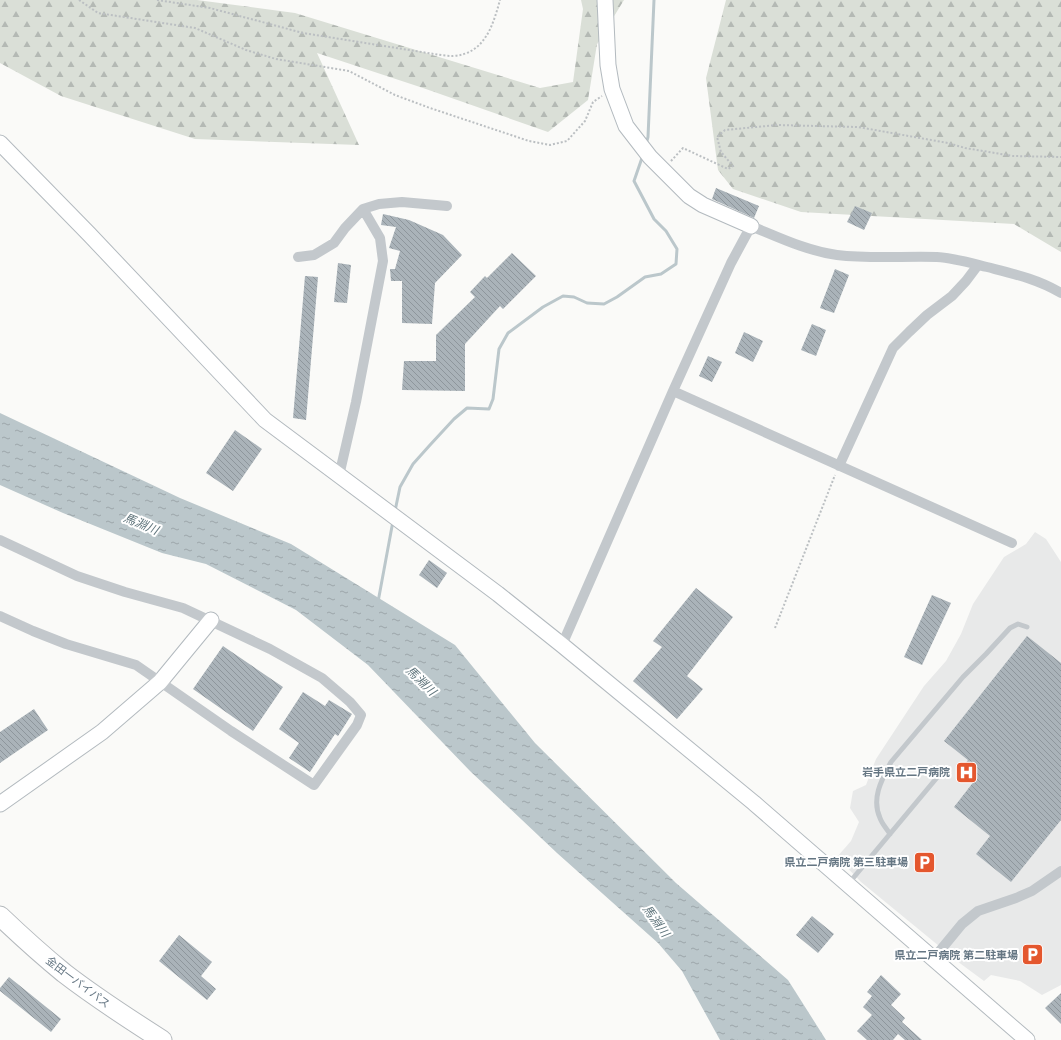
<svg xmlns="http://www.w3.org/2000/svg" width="1061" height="1040" font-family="'Varela Round','Noto Sans JP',sans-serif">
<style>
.built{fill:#e8e9e9}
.forest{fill:url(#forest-firs)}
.water{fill:url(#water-ripples)}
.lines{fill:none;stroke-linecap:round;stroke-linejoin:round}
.stream{stroke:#bbc7cb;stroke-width:3}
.building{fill:url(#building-back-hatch)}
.secondary-casing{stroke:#b3babf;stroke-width:17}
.highway-casing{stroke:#b4b9bd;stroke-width:21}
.path{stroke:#bbbfc2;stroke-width:2;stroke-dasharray:2 2;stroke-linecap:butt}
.lane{stroke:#c3c8cc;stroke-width:5}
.street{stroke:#c3c8cc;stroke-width:10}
.secondary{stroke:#fff;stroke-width:15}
.highway{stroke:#fff;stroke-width:19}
.labels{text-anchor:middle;stroke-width:4;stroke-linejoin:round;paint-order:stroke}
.poi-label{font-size:11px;font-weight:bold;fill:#657683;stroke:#fff;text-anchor:end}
.street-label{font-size:11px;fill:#657683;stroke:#fff}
.water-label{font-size:12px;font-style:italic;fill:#60757c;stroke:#fff}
</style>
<defs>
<pattern id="forest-firs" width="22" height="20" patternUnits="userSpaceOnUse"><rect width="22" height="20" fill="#dadfd7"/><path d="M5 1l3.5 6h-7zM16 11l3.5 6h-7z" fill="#b4b9b4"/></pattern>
<pattern id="water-ripples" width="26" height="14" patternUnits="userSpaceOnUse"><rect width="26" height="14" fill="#bbc7cb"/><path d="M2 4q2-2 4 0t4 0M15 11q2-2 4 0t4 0" fill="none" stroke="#9ca6aa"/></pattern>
<pattern id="building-back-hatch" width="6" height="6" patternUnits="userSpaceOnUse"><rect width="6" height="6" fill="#aab3b9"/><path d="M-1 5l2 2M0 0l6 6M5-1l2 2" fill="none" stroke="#8e969c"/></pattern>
</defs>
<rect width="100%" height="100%" fill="#fafaf8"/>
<path class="built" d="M1035,532L1046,539L1061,562V985L1042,995L1020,981L991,975L984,981L961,964L861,882L837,857L851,841L859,822L850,808L853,791L866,785L876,759L924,686L946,661L961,634L973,604L1004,557L1026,544Z"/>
<path class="forest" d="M0,0H197L295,13L540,88L573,82L583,9L581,0H624L597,44L588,100L548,132L423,88L317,53L359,145L195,139L61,96L0,63Z
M726,0H1061V252L1014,224L801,212L733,189L718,170L706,78Z"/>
<path class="water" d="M0,413L180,498L291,544L455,645L535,743L676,883L788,980L826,1040H720L682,971L658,943L557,853L470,771L368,665L296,610L206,564L162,553L63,513L0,485Z"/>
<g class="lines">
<path class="stream" d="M646,144L648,137L654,0
M395,511L400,487L413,464L430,445L454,419L467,408L489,409L493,399L499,349L508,333L543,307L563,296L574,297L587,303L604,304L617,297L645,277L661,274L676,264L677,249L666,231L654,219L634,181L643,155
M378,602L393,521"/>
</g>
<path class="building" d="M716,188L759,206L754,218L712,199Z
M855,206L872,213L864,230L847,222Z
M383,214L409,220L443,235L462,255L435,283L432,324L402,323V281H391L390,269H395L400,251L389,248L396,227L381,225Z
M512,253L536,276L503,309L500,306L465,344V391L402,390L404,361H436V335L475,297L470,292L485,276L487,278Z
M338,263L351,265L347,303L334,302Z
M835,269L849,275L834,313L820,308Z
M305,276L318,277L306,420L293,418Z
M812,324L826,330L816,356L801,350Z
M744,332L763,341L753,362L735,353Z
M708,356L722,362L712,382L699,376Z
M235,430L262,449L233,491L206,473Z
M429,560L447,573L437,588L419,575Z
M696,588L733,617L687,676L703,689L677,719L633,681L662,647L653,641Z
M932,595L951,603L922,665L904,657Z
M1027,636L1061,663V820L1011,882L976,854L990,836L954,807L975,780L961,769L968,760L944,741Z
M223,646L283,687L253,731L193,689Z
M303,692L325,706L329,700L352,714L338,736L335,734L310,772L289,758L299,743L279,729Z
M34,709L48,730L0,763V732Z
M812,916L834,934L818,953L796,935Z
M179,935L212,962L201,976L216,989L207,1000L159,961Z
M881,975L901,994L891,1005L905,1018L902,1022L922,1040H905L898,1034L893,1040H867L857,1031L872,1015L863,1007L872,996L867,992Z
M9,977L61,1019L51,1032L0,991V988Z
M1061,993V1024L1045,1008Z"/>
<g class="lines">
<defs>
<path id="secondary" d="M605,0L608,65L612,89L626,126L650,157L689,196L703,205L751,226
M0,143L89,234L265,420L498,594L562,645L754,803L1027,1040
M0,804L102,732L160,682L211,620"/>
<path id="highway" d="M0,916C21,936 42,955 64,973C95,997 129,1019 162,1040"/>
</defs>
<use href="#secondary" class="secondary-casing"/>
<use href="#highway" class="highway-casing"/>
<path class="path" d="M79,0L98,13L195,28L246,50L276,59L349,71L395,95L430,108L529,141L550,145L567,141L585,121L593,102L602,96
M157,0L210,8L303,33L434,54C440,55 447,56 453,56C485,54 493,25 500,0
M671,161L683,148L728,169L733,166L721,152L717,137L725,130L777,125L858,127L948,143L965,148L1013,156L1061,157
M775,628L835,475"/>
<path class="lane" d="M890,834C887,829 882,824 880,818C871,798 882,779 891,762L963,677L986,654L1010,628L1018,624L1027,627
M849,883L945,768"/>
<path class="street" d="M298,257L314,255L334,243L345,228L363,209L379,204L402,202L447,206
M673,391L1012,543
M839,466L893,348L909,332L927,315L952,296L966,281L978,265
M339,476L356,402L383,261L380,238L363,209
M0,540L77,576L125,592L183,608L270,649L322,678L350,702L361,715L357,725L314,785L231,731L136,665L66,644L33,631L0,616
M562,645L673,391L731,263L751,226C778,237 807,251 837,255C870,259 903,256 937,257C954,258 971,263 987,267C1014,274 1037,279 1061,293
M934,958L962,924L978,911L1016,898L1032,891L1061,871"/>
<use href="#secondary" class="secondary"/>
<use href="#highway" class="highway"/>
</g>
<defs>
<symbol id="hospital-square" viewBox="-11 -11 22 22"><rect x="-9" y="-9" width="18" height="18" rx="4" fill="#e4572e" stroke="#fff"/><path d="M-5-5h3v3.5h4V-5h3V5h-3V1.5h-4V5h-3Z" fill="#fff"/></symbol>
<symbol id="parking-square" viewBox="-11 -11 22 22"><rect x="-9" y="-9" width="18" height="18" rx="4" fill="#e4572e" stroke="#fff"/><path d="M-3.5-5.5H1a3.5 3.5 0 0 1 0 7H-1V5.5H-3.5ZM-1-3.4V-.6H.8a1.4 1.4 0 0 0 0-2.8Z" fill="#fff"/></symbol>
</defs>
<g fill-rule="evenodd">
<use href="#hospital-square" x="954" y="760" width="25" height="25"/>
<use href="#parking-square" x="912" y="850" width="25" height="25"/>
<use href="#parking-square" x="1020" y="942" width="25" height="25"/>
</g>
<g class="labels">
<g class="poi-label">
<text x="950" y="776">岩手県立二戸病院</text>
<text x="908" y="866">県立二戸病院 第三駐車場</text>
<text x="1018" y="959">県立二戸病院 第二駐車場</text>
</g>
<g class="street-label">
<text transform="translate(78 982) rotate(37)" y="4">金田一バイパス</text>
</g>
<g class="water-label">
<text transform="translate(141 524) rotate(23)" y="4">馬淵川</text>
<text transform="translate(421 681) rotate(44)" y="4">馬淵川</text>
<text transform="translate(656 921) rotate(54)" y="4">馬淵川</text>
</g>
</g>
</svg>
